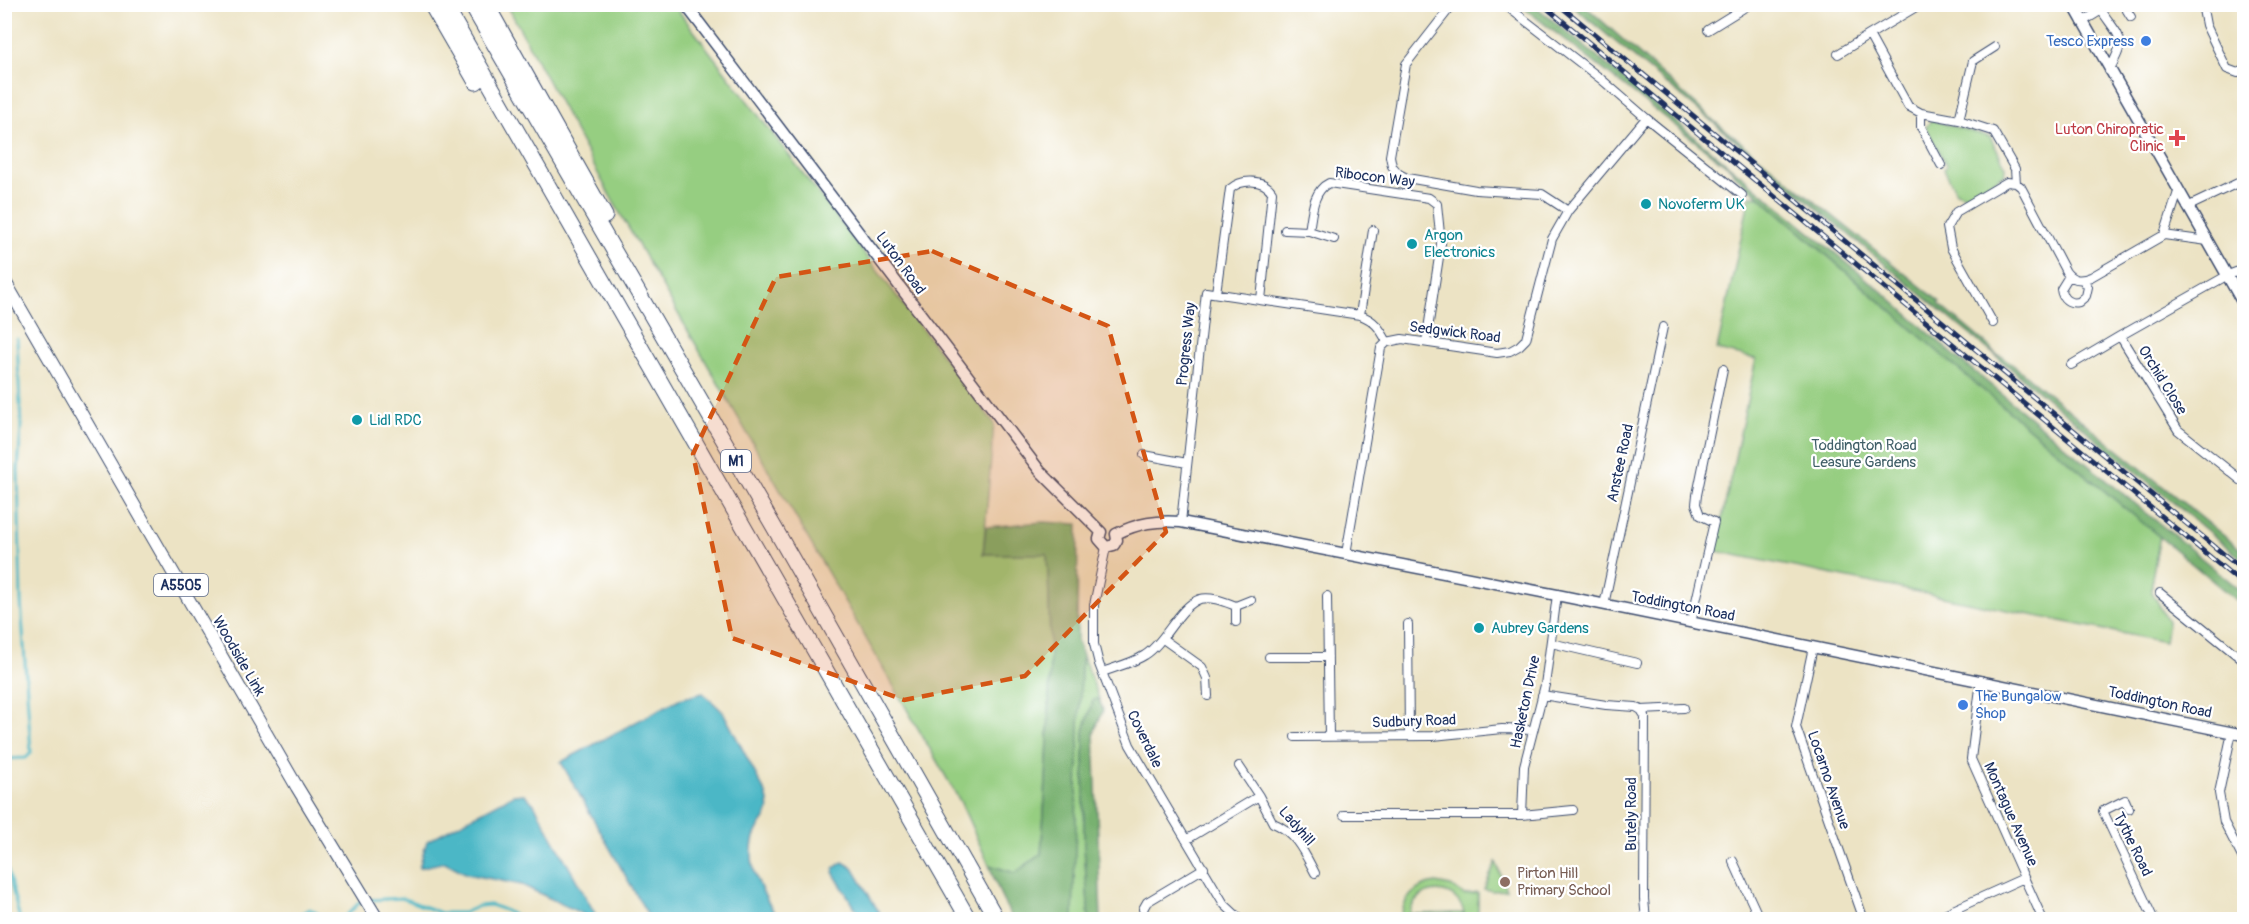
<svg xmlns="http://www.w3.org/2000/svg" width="2249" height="924" font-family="Pangolin,sans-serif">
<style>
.green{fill:#96ce81;stroke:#587e70;stroke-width:1.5}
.forest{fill:#78b16f;stroke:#4a7066;stroke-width:1.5}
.water{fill:#4bb7c6;stroke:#337392;stroke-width:1.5}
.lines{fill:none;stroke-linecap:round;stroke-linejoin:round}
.stream{stroke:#4bb7c6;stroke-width:3}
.street-casing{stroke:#3a4a6d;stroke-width:10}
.secondary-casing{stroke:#3a4a6d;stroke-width:13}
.primary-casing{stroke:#3a4a6d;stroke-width:14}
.highway-casing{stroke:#3a4a6d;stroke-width:17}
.street{stroke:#fff;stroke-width:8}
.secondary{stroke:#fff;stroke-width:10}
.primary{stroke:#fff;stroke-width:12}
.highway{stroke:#fff;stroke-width:15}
.rail-casing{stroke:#1b2f5e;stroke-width:5}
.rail{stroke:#fff;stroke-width:3;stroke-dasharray:9;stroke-linecap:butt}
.marked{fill:#d45514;fill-opacity:0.2;stroke:#d45514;stroke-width:4.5;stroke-dasharray:12 8;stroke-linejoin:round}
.shop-dot{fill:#3f7fe0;stroke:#fff;stroke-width:2}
.health-dot{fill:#e0444e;stroke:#fff;stroke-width:2}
.culture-dot{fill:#0f9aa8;stroke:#fff;stroke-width:2}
.education-dot{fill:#8d6e63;stroke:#fff;stroke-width:2}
.labels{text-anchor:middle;stroke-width:4.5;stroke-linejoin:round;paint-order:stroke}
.shield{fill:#fff;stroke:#5f6d8e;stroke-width:1.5}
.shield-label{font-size:14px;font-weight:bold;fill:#1b2f5e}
.shop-label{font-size:15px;fill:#366cbe;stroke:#fff;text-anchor:end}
.health-label{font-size:15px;fill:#be3a42;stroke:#fff;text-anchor:end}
.street-label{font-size:15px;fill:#1b2f5e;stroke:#fff}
.culture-label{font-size:15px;fill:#0d838f;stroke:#fff;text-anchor:start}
.park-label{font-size:15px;fill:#405f68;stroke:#fff}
.education-label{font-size:15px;fill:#785e54;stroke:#fff;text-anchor:start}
</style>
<rect width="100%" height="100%" fill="#fff"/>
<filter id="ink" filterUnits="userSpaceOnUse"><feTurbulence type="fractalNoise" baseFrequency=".0167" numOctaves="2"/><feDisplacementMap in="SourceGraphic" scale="12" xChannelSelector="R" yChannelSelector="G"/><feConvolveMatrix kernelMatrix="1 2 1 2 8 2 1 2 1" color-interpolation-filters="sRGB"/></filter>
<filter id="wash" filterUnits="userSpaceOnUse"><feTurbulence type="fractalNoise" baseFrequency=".008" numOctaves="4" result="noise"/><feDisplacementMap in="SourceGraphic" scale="24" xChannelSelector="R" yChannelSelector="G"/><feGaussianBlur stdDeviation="1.35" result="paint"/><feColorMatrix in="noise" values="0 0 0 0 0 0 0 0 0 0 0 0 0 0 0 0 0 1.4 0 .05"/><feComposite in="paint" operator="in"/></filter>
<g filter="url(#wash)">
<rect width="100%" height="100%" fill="#ece3c4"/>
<path class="green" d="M507,5H674L994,423L983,554L1047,553C1053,653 1049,754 1041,854L1015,873L989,865L960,801L614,203Z
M1931,120L1990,137L2006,167L2004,175L1967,196L1956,192L1944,169L1947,166L1926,127Z
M1750,196L1761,197L1861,285L2160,536L2152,578V592L2168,621L2165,642L1715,551L1756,359L1717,350Z
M1083,657L1099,699L1093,701L1084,731V845L1089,919L1071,920L1081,668Z
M1496,862L1506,890L1493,891L1484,889Z
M1436,883L1451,886L1464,895L1478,893V919H1465C1462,882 1412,882 1409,919H1401C1402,899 1416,885 1436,883Z
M1463,913V919H1410V914Z"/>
<path class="forest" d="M1520,5H1534L1885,294L1953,354L2244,593V607L1959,370L1737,177L1732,170Z
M1571,5H1584L1713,120L1940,302L1939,304L1991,348L1996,355L2003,357L2244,552V561Z
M1043,522L1078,524L1077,640L1083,657L1081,668L1073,916L1071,919H1013L1002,899L989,865L1015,873L1041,854C1049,754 1053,653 1047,554H983L986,527Z
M1099,699L1103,710L1094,733L1101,919L1089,920L1084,845V731L1093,700Z"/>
<path class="water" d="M703,693L723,712L766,794C775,821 758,818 753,841C747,870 764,895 778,919H650L561,762L679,699Z
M524,794L534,804L598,919H593L522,885L467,874L445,862L419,868L427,841L513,795Z
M843,862L853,868L883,919H862L834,874V868Z"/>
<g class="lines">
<path class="stream" d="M4,759L26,758L31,753L21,601L18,470L21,427L17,339
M4,856L20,920
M369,900L402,898L441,913H463L479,906L490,905L502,909L524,920
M288,920L310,909L328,920
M342,920L362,900"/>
</g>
</g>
<g filter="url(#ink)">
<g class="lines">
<defs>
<path id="street" d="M1453,4L1406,64L1390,156L1392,166L1399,174L1407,178L1476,190L1542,194L1568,211
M1504,4L1601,79L1646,118
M1921,4L1869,35L1908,106L1921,113L1959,120L1993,131L2015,169L2016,183
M2123,4L2131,17
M2202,4L2206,25L2227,69L2238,73L2244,70
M2082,22L2100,11L2103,13C2123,42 2126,38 2109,71
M1708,30L1750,4
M1838,54L1869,35
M1921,113V127L1941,165
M1959,120L1973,61L1995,47
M2187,207L2244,180
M1285,230L1309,231
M2164,235L2178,192
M2164,235L2208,241
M1334,239L1309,231C1312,215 1312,191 1329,183L1429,198L1437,204L1441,244L1426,342
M2069,276L2061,289C2062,299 2069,304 2079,302L2086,296L2088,287L2083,280
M1216,293L1230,189C1241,179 1263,178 1272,192L1261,300
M1360,315L1373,230
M1993,323L1951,248L1947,227L1956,212L2007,182L2016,183L2021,187L2066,272C2073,281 2081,281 2091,277L2164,235
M2071,365L2120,336
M1144,455L1187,463
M2242,481L2178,430L2120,336L2228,275L2244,269
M1181,522L1206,292L1360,315C1374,320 1380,328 1387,342
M1106,547L1094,605V644L1099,664L1130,745L1224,904L1241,920
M1346,554L1380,354L1381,348L1387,342L1402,339L1497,353L1510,351L1519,346L1526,339L1552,239L1568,211L1646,118L1742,195
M2160,593L2244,661
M1557,595L1545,685L1524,766L1522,815L1573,810
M1327,596L1329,736
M1604,605L1663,327
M1236,606L1251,600
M1691,623L1714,522L1700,515L1696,504L1697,495L1723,369
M1408,624L1409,736
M1163,639L1202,667L1207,678L1208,696
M1551,643L1637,663
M1813,647L1796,727L1864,920
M1269,657H1328
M1102,672C1116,667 1133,663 1145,655C1165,643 1179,606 1200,599C1211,596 1225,602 1236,606V622
M1981,680L1971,759L2043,920
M1542,695L1606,705L1636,707L1641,710L1684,708
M1641,710L1645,716L1644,899L1646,920
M2232,732L2219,793L2224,822L2244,861
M1295,737L1433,736L1502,729L1533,730
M1239,766L1259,796L1273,823C1295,831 1305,854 1315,873
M2129,809L2125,800L2103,811L2154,920
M1344,815H1522
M1186,840L1259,796
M1733,861L1760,920
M1146,920L1143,909L1147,902L1204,868
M1931,920L2024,878"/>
<path id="secondary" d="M685,4L1040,471L1101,532
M2073,4L2244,305
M1101,532L1099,539L1106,547L1114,545L1117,540L1116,534
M1116,534C1138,523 1157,520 1181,522L1557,595L2244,735"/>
<path id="primary" d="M4,280L297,787L378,920"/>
<path id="highway" d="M431,4L476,82
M444,4L969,920
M471,4L774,527L997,920
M486,4L605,216"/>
</defs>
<use href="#street" class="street-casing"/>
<use href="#secondary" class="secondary-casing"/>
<use href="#primary" class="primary-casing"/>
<use href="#highway" class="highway-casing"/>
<use href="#street" class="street"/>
<use href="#secondary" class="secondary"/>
<use href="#primary" class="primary"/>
<use href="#highway" class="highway"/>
<defs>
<path id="rail" d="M1542,4L2244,585
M1558,4L2244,571"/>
</defs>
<use href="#rail" class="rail-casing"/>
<use href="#rail" class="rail"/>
</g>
</g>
<path class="marked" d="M932,251L1108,326L1166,532L1025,676L904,700L732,638L693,454L776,277Z"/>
<g class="shop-dot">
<circle cx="2146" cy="41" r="6"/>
<circle cx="1963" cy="705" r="6"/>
</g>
<path class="health-dot" d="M2174 129h6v6h6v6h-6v6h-6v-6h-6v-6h6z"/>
<g class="culture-dot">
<circle cx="1646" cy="204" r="6"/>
<circle cx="1412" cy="244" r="6"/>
<circle cx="357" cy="420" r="6"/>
<circle cx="1479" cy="628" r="6"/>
</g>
<circle class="education-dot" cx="1505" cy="882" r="6"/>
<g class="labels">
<g class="shield">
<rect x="721" y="450" width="30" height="22" rx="4.5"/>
<rect x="154" y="574" width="54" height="22" rx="4.5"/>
</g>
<g class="shield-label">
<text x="736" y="466">M1</text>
<text x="181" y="590">A5505</text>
</g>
<g class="shop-label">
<text x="2134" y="46">Tesco Express</text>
<text x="1975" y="701" text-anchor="start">The Bungalow<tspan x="1975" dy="17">Shop</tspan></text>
</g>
<g class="health-label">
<text x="2164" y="134">Luton Chiropratic<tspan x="2164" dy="17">Clinic</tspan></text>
</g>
<g class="street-label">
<text transform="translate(1375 177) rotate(7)" y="5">Ribocon Way</text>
<text transform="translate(901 263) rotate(54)" y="5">Luton Road</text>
<text transform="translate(1455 332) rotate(7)" y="5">Sedgwick Road</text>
<text transform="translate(1186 344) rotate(-84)" y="5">Progress Way</text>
<text transform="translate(2163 380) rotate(58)" y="5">Orchid Close</text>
<text transform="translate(1620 463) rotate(-78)" y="5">Anstee Road</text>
<text transform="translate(1683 606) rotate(11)" y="5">Toddington Road</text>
<text transform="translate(239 656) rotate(60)" y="5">Woodside Link</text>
<text transform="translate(1525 702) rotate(-78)" y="5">Hasketon Drive</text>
<text transform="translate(2160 702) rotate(12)" y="5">Toddington Road</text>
<text transform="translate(1414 721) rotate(-2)" y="5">Sudbury Road</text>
<text transform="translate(1145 739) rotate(64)" y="5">Coverdale</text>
<text transform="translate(1829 780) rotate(71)" y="5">Locarno Avenue</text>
<text transform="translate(1631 814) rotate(-90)" y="5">Butely Road</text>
<text transform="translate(2011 814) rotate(66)" y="5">Montague Avenue</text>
<text transform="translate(1297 826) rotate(49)" y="5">Ladyhill</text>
<text transform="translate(2133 844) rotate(64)" y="5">Tythe Road</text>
</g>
<g class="culture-label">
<text x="1658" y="209">Novoferm UK</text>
<text x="1424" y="240">Argon<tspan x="1424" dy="17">Electronics</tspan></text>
<text x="369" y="425">Lidl RDC</text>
<text x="1491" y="633">Aubrey Gardens</text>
</g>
<g class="park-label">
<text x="1864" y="450">Toddington Road<tspan x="1864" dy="17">Leasure Gardens</tspan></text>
</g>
<g class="education-label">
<text x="1517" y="878">Pirton Hill<tspan x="1517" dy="17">Primary School</tspan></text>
</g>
</g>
<rect width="2249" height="924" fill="none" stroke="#fff" stroke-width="24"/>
</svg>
